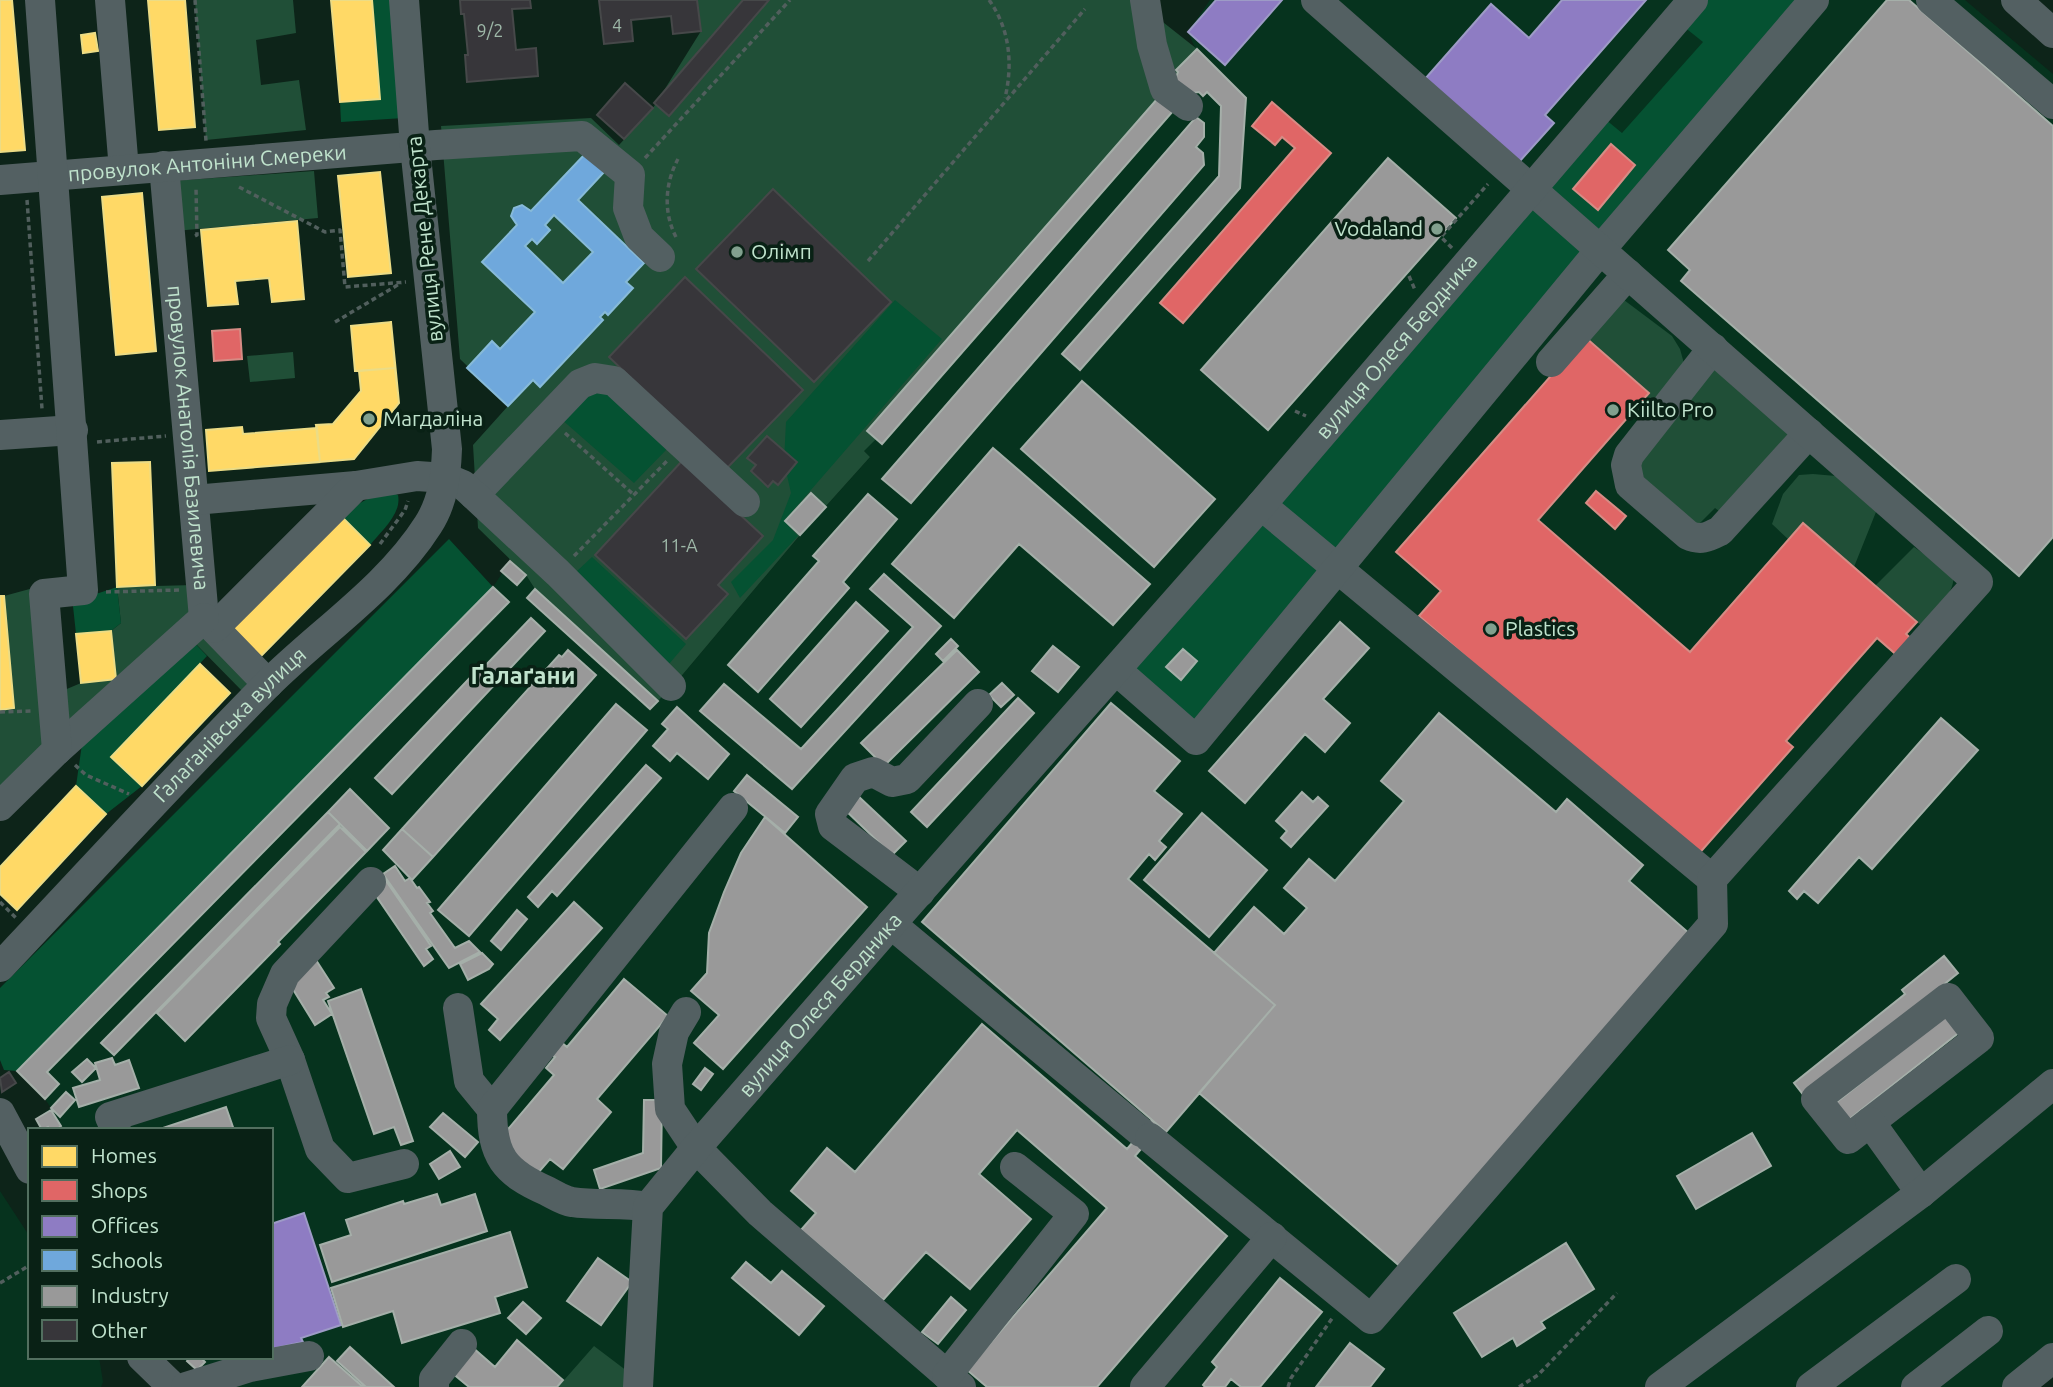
<svg xmlns="http://www.w3.org/2000/svg" width="2053" height="1387" font-family="Ubuntu,sans-serif">
<style>
.built{fill:#06331e}
.green{fill:#204f37}
.forest{fill:#055232}
.homes{fill:#ffd966;stroke:#ecdc85;stroke-width:2}
.shops{fill:#e06666;stroke:#d68c85;stroke-width:2}
.offices{fill:#8e7cc3;stroke:#9d9bc6;stroke-width:2}
.schools{fill:#6fa8dc;stroke:#87bad8;stroke-width:2;fill-rule:evenodd}
.industry{fill:#999;stroke:#a5afa9;stroke-width:2}
.building{fill:#37363a;stroke:#464849;stroke-width:2}
.lines{fill:none;stroke-linecap:round;stroke-linejoin:round}
.path{stroke:#515f5d;stroke-width:3.5;stroke-dasharray:5 3.5;stroke-linecap:butt}
.minor{stroke:#536062;stroke-width:30}
.poi-dot{fill:#81a08e;stroke:#092115;stroke-width:2.5}
.labels{text-anchor:middle;stroke-width:7;stroke-linejoin:round;paint-order:stroke}
.number-label{font-size:18px;fill:#9eb8a8}
.street-label{font-size:21px;fill:#c0e3cd;stroke:#092115}
.poi-label{font-size:21px;fill:#c0e3cd;stroke:#092115;text-anchor:start}
.quarter-label{font-size:24px;font-weight:bold;fill:#c0e3cd;stroke:#092115}
</style>
<rect width="100%" height="100%" fill="#0d2419"/>
<path class="built" d="M1210,0H1965L2053,74V1371L2034,1387H214L181,1357H271V1130H50L48,1127L42,1130L36,1119L51,1108L45,1099L17,1071L493,587L510,561L526,575L535,589L658,700L678,680L800,535L870,457L864,451L867,431L1158,98L1178,73L1176,70L1196,50L1188,32Z
M0,1191L30,1237V1357H99L103,1382L101,1387H0Z"/>
<path class="green" d="M195,0H293L296,33L256,40L261,85L299,80L306,130L206,140Z
M697,0H1135L1197,49L1177,70L1178,72L1158,98L868,431L876,439L864,451L870,457L800,535L678,680L658,701L535,589L526,575L478,528L473,445L508,406L460,359L441,126L591,118L619,145L653,108L701,31Z
M314,171L318,218L175,231L172,181Z
M1620,297L1672,336L1680,349L1685,367L1643,423L1631,415L1649,393L1585,337Z
M293,352L295,378L250,382L247,356Z
M1715,367L1795,441L1727,517L1715,508L1698,525L1639,475V464Z
M1813,474L1836,476L1878,507L1854,567L1803,523L1789,540L1772,524L1783,494L1799,475Z
M1914,547L1953,574C1957,592 1933,613 1923,627L1875,586Z
M194,585L196,618L63,736L62,691L81,683L115,679L111,631L121,623L117,587Z
M37,587L51,749L0,797V710L14,708L4,596Z
M202,624L258,680L247,696L189,637Z
M594,1346L627,1371L633,1387H558Z"/>
<path class="forest" d="M372,0H394L404,118L341,122L340,102L380,98Z
M1705,0H1803L1600,238L1545,187L1605,119L1622,133L1703,42L1683,26Z
M1534,202L1590,250L1339,555L1277,504Z
M895,300L942,339L784,521L798,536L740,598L731,582L773,540L791,493L784,462L786,422Z
M596,391L611,392L669,447L634,483L560,418Z
M391,492L398,495C402,514 381,531 370,545L341,516C357,504 371,495 391,492Z
M1260,521L1324,574L1194,726L1131,668Z
M449,539L493,587L17,1071L4,1070L0,1060V988Z
M592,557L686,644L669,664L576,572Z
M117,587L121,623L111,631L76,634L72,597L99,593Z
M189,637L207,656L112,757L142,786L106,814L76,786L83,737Z"/>
<path class="homes" d="M0,0H12L25,150L0,152Z
M148,0H185L195,127L159,130Z
M331,0H372L380,99L340,102Z
M95,33L98,51L83,53L81,35Z
M380,172L391,273L348,277L338,176Z
M142,193L156,351L116,355L102,197Z
M297,221L304,299L272,302L269,278L235,281L238,304L208,306L201,230Z
M391,322L399,403L354,459L209,471L206,430L242,427L243,434L317,428L316,425L333,424L361,391L359,371H355L351,326Z
M391,322L395,368L355,371L351,326Z
M395,368L399,403L354,459L320,462L316,425L333,424L361,391L359,371Z
M242,427L243,434L317,428L320,462L209,471L206,430Z
M150,462L155,585L117,587L112,463Z
M341,516L370,545L260,657L231,628Z
M0,596H4L14,708L0,710Z
M111,631L116,679L81,683L76,634Z
M200,664L230,693L142,786L111,757Z
M76,786L106,814L17,910L0,894V867Z"/>
<path class="shops" d="M1272,102L1331,153L1183,323L1160,303L1295,148L1282,137L1275,145L1252,126Z
M1611,144L1635,165L1598,210L1573,189Z
M240,329L242,359L214,361L212,331Z
M1585,337L1649,393L1538,520L1690,652L1803,523L1917,622L1906,634L1914,641L1899,657L1877,638L1786,741L1793,747L1696,857L1419,616L1441,591L1396,552Z
M1596,491L1626,516L1615,529L1586,503Z"/>
<path class="offices" d="M1216,0H1282L1225,65L1188,32Z
M1562,0H1646L1545,115L1554,123L1519,162L1425,79L1491,4L1529,38Z
M304,1213L341,1325L301,1338L303,1342L271,1349V1224Z"/>
<path class="schools" d="M586,153L605,171L578,200L644,263L626,282L633,288L608,315L605,312L600,317L603,320L540,387L533,380L508,406L467,368L492,341L500,349L535,312L482,262L517,225L511,216L514,208L522,205L531,211ZM554,215L593,252L563,283L525,246L532,239L537,244L550,230L545,225Z"/>
<path class="industry" d="M1887,0H1909L2053,126V537L2019,576L1681,281L1690,270L1668,250Z
M1197,49L1246,98L1240,188L1080,370L1062,354L1219,176L1221,106L1207,92L1203,96L1199,92L1185,94L1172,86L1178,72L1176,70Z
M1158,98L1173,111L882,444L867,431Z
M1196,117L1204,123V137L1196,147L1203,153L1204,165L911,503L882,479Z
M1388,158L1456,218L1268,430L1201,370Z
M1082,381L1215,499L1154,567L1021,449Z
M993,448L1150,584L1113,625L1019,544L954,618L892,564Z
M811,493L826,507L800,535L785,521Z
M868,494L897,519L843,582L849,588L758,692L728,665L819,561L813,556Z
M510,561L526,575L517,585L501,571Z
M884,574L941,626L792,789L700,711L724,684L801,749L913,627L870,589Z
M493,587L509,602L47,1072L59,1084L45,1099L17,1071Z
M535,589L658,701L650,709L527,598Z
M856,602L888,631L801,727L770,699Z
M531,618L545,631L392,794L375,778L482,665L484,667Z
M1340,622L1369,648L1323,699L1350,723L1325,752L1305,734L1245,803L1209,771Z
M951,639L958,646L943,661L936,654Z
M1053,646L1079,667L1058,692L1032,671Z
M1183,649L1197,661L1181,680L1166,667Z
M568,650L596,675L433,857L402,829L559,655L562,657Z
M957,650L979,672L884,766L861,743Z
M1002,683L1014,695L1001,707L989,695Z
M1018,698L1034,713L927,827L911,812Z
M1111,703L1180,761L1154,791L1182,814L1159,841L1166,847L1155,860L1149,854L1128,879L1275,1005L1166,1132L922,922Z
M616,704L647,730L469,936L438,910Z
M677,707L729,754L708,779L677,753L670,761L653,746L668,729L662,724Z
M1439,713L1556,812L1567,799L1643,865L1629,881L1690,934L1402,1268L1199,1093L1275,1005L1214,953L1254,907L1284,934L1307,908L1284,888L1309,859L1335,881L1404,801L1381,781Z
M1941,718L1978,750L1872,869L1859,857L1818,903L1804,891L1797,899L1789,891Z
M646,765L661,778L557,896L552,891L538,907L528,897Z
M747,775L798,817L785,833L734,791Z
M350,789L389,828L367,851L328,812Z
M1302,792L1313,802L1318,797L1328,806L1291,847L1281,838L1287,831L1276,821Z
M857,795L906,841L892,855L844,809Z
M328,812L340,824L114,1055L101,1043Z
M1202,813L1267,870L1209,937L1144,880Z
M765,817L867,907L723,1069L694,1043L719,1015L691,991L707,973L709,933L724,892L741,853Z
M340,827L366,852L278,942L280,944L185,1041L157,1013Z
M402,829L433,857L412,880L383,850Z
M395,866L405,881L410,878L417,888L419,887L430,902L427,903L433,911L430,913L455,948L469,941L480,952L449,968L383,874Z
M384,878L431,946L426,949L433,959L424,966L370,887Z
M574,902L602,928L500,1040L489,1030L498,1019L481,1004Z
M517,910L527,919L501,950L491,941Z
M482,953L493,964L489,969L468,980L460,964Z
M1944,956L1958,973L1805,1097L1794,1083L1905,994L1902,990Z
M316,960L334,988L326,993L329,997L323,1000L332,1014L315,1025L286,978Z
M624,979L668,1016L597,1099L611,1112L563,1169L550,1159L537,1174L498,1141L554,1075L546,1068L555,1057L550,1054L561,1042L567,1047Z
M361,989L413,1141L401,1145L394,1127L374,1134L328,1001Z
M1948,1014L1961,1031L1842,1125L1828,1109Z
M982,1024L1127,1149L1152,1120L1160,1127L1135,1156L1227,1236L1097,1387H987L967,1370L1107,1208L1017,1130L979,1174L1031,1219L970,1289L926,1252L883,1300L801,1230L816,1213L791,1191L827,1148L855,1172Z
M112,1058L115,1065L129,1060L139,1088L79,1107L73,1088L100,1080L95,1063Z
M87,1059L96,1068L82,1082L72,1072Z
M705,1068L713,1074L701,1090L693,1084Z
M66,1092L75,1100L60,1117L51,1108Z
M644,1100H662L661,1168L600,1189L594,1170L643,1153Z
M226,1107L234,1130H157Z
M51,1110L61,1126L56,1130H50L48,1127L42,1130L36,1119Z
M443,1113L478,1142L465,1157L430,1127Z
M1752,1133L1771,1166L1696,1209L1677,1176Z
M450,1151L460,1167L439,1179L430,1164Z
M437,1194L441,1205L475,1194L487,1231L332,1282L320,1245L351,1235L346,1220L403,1201L404,1204Z
M510,1232L527,1287L495,1297L500,1313L402,1343L393,1311L343,1327L331,1288Z
M1566,1243L1594,1289L1541,1322L1545,1328L1517,1346L1513,1338L1482,1357L1454,1313Z
M598,1258L632,1282L601,1325L567,1301Z
M746,1262L771,1283L782,1271L824,1306L799,1335L732,1278Z
M1280,1278L1322,1312L1260,1387H1241L1231,1379L1225,1387H1205L1203,1385L1217,1367L1212,1362Z
M951,1297L966,1310L938,1344L922,1332Z
M523,1302L541,1318L526,1334L508,1318Z
M517,1340L563,1380L557,1387H469L451,1372L472,1347L495,1367Z
M1350,1343L1384,1369L1370,1387H1316Z
M350,1347L394,1387H366L337,1361Z
M190,1357H200L205,1362L197,1370L187,1361Z
M329,1357L363,1387H302Z"/>
<path class="building" d="M460,0H530L531,8L512,9L516,50L536,48L538,76L467,82L465,55H468L464,14H461Z
M599,0H697L701,31L673,34L671,16L631,20L633,41L604,44Z
M743,0H769L669,116L654,103Z
M625,83L653,108L624,139L597,115Z
M773,189L891,302L814,382L696,269Z
M685,277L803,390L726,469L609,357Z
M767,436L797,462L778,485L773,481L768,487L751,471L756,465L747,458Z
M682,461L763,536L718,585L728,594L686,639L595,555Z
M9,1072L16,1083L2,1092L0,1078Z"/>
<g class="lines">
<path class="path" d="M195,0L206,141
M989,0C1010,29 1013,64 1005,98
M645,158L790,0
M239,187L325,232L340,230L345,287L406,282
M27,200L42,409
M195,236L197,235L196,188
M676,237C663,212 665,183 678,159
M1452,248L1441,237L1488,184
M868,261L1085,9
M1409,276L1415,290
M335,322L401,283
M1295,411L1306,416
M565,433L634,495
M97,442L166,436
M380,544L405,510L408,501
M574,556L667,461
M106,592L179,590
M0,712L31,711
M75,765L86,775L129,794
M0,902L16,918
M0,1283L30,1265
M1288,1387L1291,1378L1333,1317
M1519,1387L1538,1375L1617,1293"/>
<g class="minor">
<path d="M110,0L124,170"/>
<path d="M1145,0L1152,45L1165,89L1188,106"/>
<path d="M1931,0L2053,104"/>
<path d="M2016,0L2053,33"/>
<path id="s1" d="M164,166L204,618L268,684"/>
<path id="s2" d="M0,180L436,145L582,136L630,175L628,208L639,237L660,257"/>
<path d="M1713,348L1629,455L1626,465L1630,485L1688,535C1701,541 1708,537 1720,531L1809,433"/>
<path d="M1551,362L1628,274"/>
<path d="M0,435L73,430"/>
<path d="M474,495L580,384L595,378L614,381L745,502"/>
<path d="M194,500L356,486"/>
<path d="M1261,505L1712,879"/>
<path d="M214,628L356,486L417,476L446,478L463,485L474,495L558,573L671,686"/>
<path d="M1116,670L1196,740L1601,249L1814,0"/>
<path d="M57,750L204,618"/>
<path d="M0,806L57,750L44,594L83,590L40,0"/>
<path d="M371,882L285,974L272,1004L271,1018L290,1060L320,1149L348,1178L404,1164"/>
<path d="M920,892L833,826L830,814L855,778L873,772L892,782L907,779L978,704"/>
<path d="M891,924L1141,1132"/>
<path id="s3" d="M0,967C89,873 176,777 267,685C319,633 388,588 428,525C443,502 446,476 447,449L415,147L404,0"/>
<path d="M1948,998L1979,1038L1848,1139L1816,1099Z"/>
<path d="M458,1008L469,1081L492,1109"/>
<path d="M686,1012L674,1032L667,1064L670,1109L696,1148L760,1213L961,1387"/>
<path d="M0,1113L30,1169"/>
<path d="M1870,1122L1921,1193"/>
<path d="M116,1130L110,1117L290,1060"/>
<path d="M1150,1138L1371,1319L1713,924L1712,879L1978,582L1316,0"/>
<path d="M648,1207C623,1202 597,1206 572,1202C564,1201 555,1195 547,1191C504,1172 492,1156 492,1109L733,808"/>
<path d="M142,1357L173,1387"/>
<path d="M947,1375L1074,1214L1015,1167"/>
<path d="M186,1387L250,1367L309,1356"/>
<path d="M434,1387V1379L462,1344"/>
<path id="s4" d="M638,1387L648,1207L696,1148L891,924L1261,505L1693,0"/>
<path d="M1145,1387L1272,1237"/>
<path d="M1660,1387L1921,1193L2053,1084"/>
<path d="M1811,1387L1956,1279"/>
<path d="M1916,1387L1988,1331"/>
<path d="M2017,1387L2053,1358"/>
</g>
</g>
<g class="poi-dot">
<circle cx="1437" cy="229" r="7"/>
<circle cx="737" cy="252" r="7"/>
<circle cx="1613" cy="410" r="7"/>
<circle cx="369" cy="419" r="7"/>
<circle cx="1491" cy="629" r="7"/>
</g>
<g class="labels">
<g class="number-label">
<text x="617" y="32">4</text>
<text x="490" y="37">9/2</text>
<text x="679" y="552">11-А</text>
</g>
<g class="street-label">
<text dy="7" stroke="none"><textPath href="#s2" startOffset="208">провулок Антоніни Смереки</textPath></text>
<text transform="translate(425 239) rotate(-96)" y="7">вулиця Рене Декарта</text>
<text dy="7" stroke="none"><textPath href="#s4" startOffset="1321">вулиця Олеся Бердника</textPath></text>
<text dy="7" stroke="none"><textPath href="#s1" startOffset="273">провулок Анатолія Базилевича</textPath></text>
<text dy="7" stroke="none"><textPath href="#s3" startOffset="334">Ґалаґанівська вулиця</textPath></text>
<text dy="7" stroke="none"><textPath href="#s4" startOffset="446">вулиця Олеся Бердника</textPath></text>
</g>
<g class="poi-label">
<text x="1423" y="236" text-anchor="end">Vodaland</text>
<text x="751" y="259">Олімп</text>
<text x="1627" y="417">Kiilto Pro</text>
<text x="383" y="426">Магдаліна</text>
<text x="1505" y="636">Plastics</text>
</g>
<g class="quarter-label">
<text x="523" y="684">Ґалаґани</text>
</g>
</g>
<rect x="28" y="1128" width="245" height="231" fill="#092115" stroke="#526f5f" stroke-width="2"/>
<rect x="42" y="1146" width="35" height="21" fill="#ffd966" stroke="#526f5f" stroke-width="2"/>
<text x="91" y="1163" font-size="21" fill="#c0e3cd">Homes</text>
<rect x="42" y="1180" width="35" height="21" fill="#e06666" stroke="#526f5f" stroke-width="2"/>
<text x="91" y="1198" font-size="21" fill="#c0e3cd">Shops</text>
<rect x="42" y="1216" width="35" height="21" fill="#8e7cc3" stroke="#526f5f" stroke-width="2"/>
<text x="91" y="1233" font-size="21" fill="#c0e3cd">Offices</text>
<rect x="42" y="1250" width="35" height="21" fill="#6fa8dc" stroke="#526f5f" stroke-width="2"/>
<text x="91" y="1268" font-size="21" fill="#c0e3cd">Schools</text>
<rect x="42" y="1286" width="35" height="21" fill="#999999" stroke="#526f5f" stroke-width="2"/>
<text x="91" y="1303" font-size="21" fill="#c0e3cd">Industry</text>
<rect x="42" y="1320" width="35" height="21" fill="#37363a" stroke="#526f5f" stroke-width="2"/>
<text x="91" y="1338" font-size="21" fill="#c0e3cd">Other</text>
</svg>
